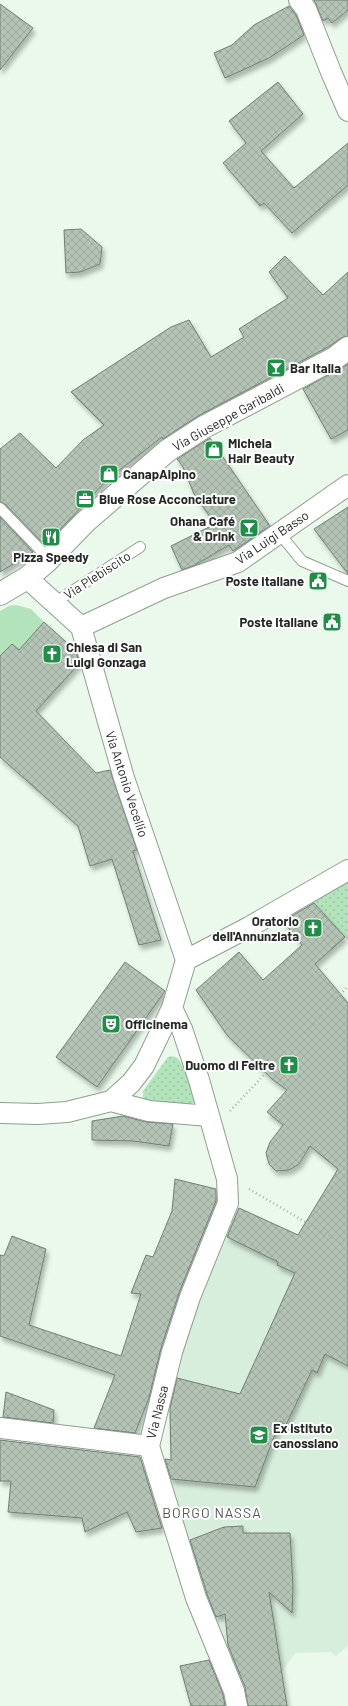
<svg xmlns="http://www.w3.org/2000/svg" width="348" height="1706" font-family="Barlow,sans-serif">
<style>
.built{fill:#d8eedc}
.grass{fill:url(#grass-dots)}
.green{fill:#b2e3bb}
.building{fill:url(#building-cross-hatch);stroke:#707e73;filter:url(#shadow)}
.lines{fill:none;stroke-linecap:round;stroke-linejoin:round}
.service-casing{stroke:#909e92;stroke-width:12}
.minor-casing{stroke:#909e92;stroke-width:22}
.tertiary-casing{stroke:#909e92;stroke-width:24}
.path{stroke:#a5b1a6;stroke-width:2.5;stroke-dasharray:1 3;stroke-linecap:butt}
.service{stroke:#fff;stroke-width:10}
.minor{stroke:#fff;stroke-width:20}
.tertiary{stroke:#fff;stroke-width:22}
.labels{text-anchor:middle;stroke-width:4;stroke-linejoin:round;paint-order:stroke}
.poi-label{font-size:13px;font-weight:bold;fill:#222823;stroke:#fff;text-anchor:start}
.street-label{font-size:13px;fill:#222823;stroke:#fff}
.neighbourhood-label{font-size:14px;letter-spacing:1px;fill:#4f5c51;stroke:#fff}
</style>
<defs>
<pattern id="grass-dots" width="8" height="8" patternUnits="userSpaceOnUse"><rect width="8" height="8" fill="#b2e3bb"/><path d="M2 2h.1M6 6h.1" fill="none" stroke="#99c3a0" stroke-width="1.8" stroke-linecap="round"/></pattern>
<pattern id="building-cross-hatch" width="8" height="8" patternUnits="userSpaceOnUse"><rect width="8" height="8" fill="#b4c3b6"/><path d="M0 0l8 8M0 8l8-8" fill="none" stroke="#9aa89c"/></pattern>
<filter id="shadow"><feDropShadow dx="2.5" dy="4.5" stdDeviation="2" flood-color="#0004"/></filter>
</defs>
<rect width="100%" height="100%" fill="#eaf9ec"/>
<path class="built" d="M218,1198L348,1260V1646L336,1656L330,1652L295,1653L281,1673L237,1679L229,1661L227,1645L213,1618L186,1541L171,1479L169,1418L174,1377L211,1230L205,1228Z"/>
<path class="grass" d="M348,880V940L311,899Z
M168,1057C171,1056 174,1056 177,1058C182,1061 197,1094 195,1100C194,1103 191,1105 188,1106L146,1100L143,1098V1091Z"/>
<path class="green" d="M16,605L31,609L44,622L19,650L12,645L0,656V611L9,606Z"/>
<path class="building" d="M314,0H348V10L332,23L328,18L323,21Z
M0,4L33,28L0,70Z
M289,6L296,15L304,35L269,58L225,78L214,53L232,45L254,25Z
M278,82L303,114L261,151L294,188L348,143V185L292,233L264,203L260,206L223,163L246,143L229,121Z
M81,229L102,247L100,264L80,272L66,273L64,230Z
M285,256L323,295L348,272V336L341,338L328,347L198,416L163,439L162,437L108,479L45,545L5,504L0,502V449L20,433L56,468L83,440L104,425L71,392L171,327L189,320L211,357L244,337L239,329L288,298L269,272Z
M348,364V430L331,439L303,389Z
M210,438L270,526L233,551L229,545L195,565L182,570L171,546L215,524L194,494L183,467L177,459Z
M348,507V574L314,529Z
M0,517L33,552L0,572Z
M44,622L76,651L79,664L36,711L96,773L110,770L137,850L133,851L161,940L139,945L112,859L90,866L78,826L0,757V656L12,644L19,650Z
M314,903L345,937L315,964L348,1003V1366L325,1354L317,1373L312,1370L286,1425L280,1421L255,1487L171,1479L165,1459L171,1460L170,1408L177,1378L240,1394L295,1273L277,1265L278,1262L227,1237L239,1208L298,1235L338,1169L310,1146L299,1164L289,1170L276,1171L269,1164L266,1153L270,1142L283,1125L267,1112L287,1090L272,1079L227,1035L196,990L239,952L263,980L302,945L283,921Z
M125,962L165,991L97,1087L56,1057Z
M123,1116L146,1122L173,1124L169,1146L133,1141L92,1140V1121Z
M175,1179L216,1189V1201L179,1293L161,1348L149,1398L135,1433L94,1428L115,1375L0,1336V1255L4,1256L12,1236L46,1249L29,1325L121,1356L141,1294L131,1293L146,1255L153,1257L172,1211Z
M6,1392L54,1410L53,1423L3,1417Z
M0,1440L140,1457L162,1528L136,1532L127,1512L85,1532L82,1518L8,1512L11,1481H0Z
M243,1526V1533H290L293,1587L292,1613L269,1592L287,1706H248L245,1687L228,1645L225,1614L216,1617L207,1594L190,1540L224,1527Z
M209,1660L223,1694L225,1706H191L180,1666Z"/>
<g class="lines">
<defs>
<path id="service" d="M0,508L49,559
M279,533L302,561L348,581
M54,603L140,547"/>
<path id="minor" d="M299,0L306,9L331,72L348,111
M81,627L164,588L238,562L348,485
M186,960L249,927L348,870
M172,1008L182,1029L199,1080L227,1179L228,1203L190,1297L172,1352L149,1446L196,1598L234,1691L237,1706
M111,1101L149,1111L209,1116
M0,1113L38,1114L67,1112L111,1101L131,1083L144,1066L172,1008L186,960L124,778L81,627L27,578
M0,1428L149,1446"/>
<path id="tertiary" d="M0,594L27,578L46,562L85,522L167,451L204,427L335,358L348,348"/>
</defs>
<use href="#service" class="service-casing"/>
<use href="#minor" class="minor-casing"/>
<use href="#tertiary" class="tertiary-casing"/>
<path class="path" d="M305,1033L348,986
M230,1111L264,1075
M348,1167V1166
M249,1189L348,1247"/>
<use href="#service" class="service"/>
<use href="#minor" class="minor"/>
<use href="#tertiary" class="tertiary"/>
</g>
<defs>
<symbol id="bar-square" viewBox="-11 -11 22 22"><rect x="-9" y="-9" width="18" height="18" rx="4" fill="#1f8f48" stroke="#fff"/><path d="M-6-5H6L.8 .8V4.5H3.5V6h-7V4.5H-.8V.8Z" fill="#fff"/></symbol>
<symbol id="shop-square" viewBox="-11 -11 22 22"><rect x="-9" y="-9" width="18" height="18" rx="4" fill="#1f8f48" stroke="#fff"/><path d="M-5-2.5h2.3a2.7 3.5 0 0 1 5.4 0H5L5.5 6h-11ZM-1.5-2.5h3a1.5 2.3 0 0 0-3 0Z" fill="#fff"/></symbol>
<symbol id="office-square" viewBox="-11 -11 22 22"><rect x="-9" y="-9" width="18" height="18" rx="4" fill="#1f8f48" stroke="#fff"/><path d="M-6-3h4V-5.5h4V-3h4V5H-6ZM-1-4.5V-3h2v-1.5ZM-6 0V1H6V0Z" fill="#fff"/></symbol>
<symbol id="restaurant-square" viewBox="-11 -11 22 22"><rect x="-9" y="-9" width="18" height="18" rx="4" fill="#1f8f48" stroke="#fff"/><path d="M-5-6h1v4h1v-4h1v4h1v-4h1v5L-1.5 .5V6h-2V.5L-5-1ZM5-6V6H3V1.5H1.5Q1.5-4 5-6Z" fill="#fff"/></symbol>
<symbol id="civic-square" viewBox="-11 -11 22 22"><rect x="-9" y="-9" width="18" height="18" rx="4" fill="#1f8f48" stroke="#fff"/><path d="M-.6-6.5H3V-4.5H.6V-3L4-1V1h2V6H-6V1h2V-1L-.6-3ZM-1.2 2.5V6h2.4V2.5Z" fill="#fff"/></symbol>
<symbol id="church-square" viewBox="-11 -11 22 22"><rect x="-9" y="-9" width="18" height="18" rx="4" fill="#1f8f48" stroke="#fff"/><path d="M-1.2-6h2.4v3.5h3.3v2.4h-3.3V6h-2.4V-.1h-3.3v-2.4h3.3Z" fill="#fff"/></symbol>
<symbol id="theatre-square" viewBox="-11 -11 22 22"><rect x="-9" y="-9" width="18" height="18" rx="4" fill="#1f8f48" stroke="#fff"/><path d="M-5-5.5Q0-4 5-5.5V0Q5 5 0 6Q-5 5-5 0ZM-3.3-2.5H-1v1.5H-3.3ZM1-2.5H3.3v1.5H1ZM-2.8 1Q0 5.5 2.8 1Z" fill="#fff"/></symbol>
<symbol id="school-square" viewBox="-11 -11 22 22"><rect x="-9" y="-9" width="18" height="18" rx="4" fill="#1f8f48" stroke="#fff"/><path d="M0-5L7-2L0 1L-7-2ZM-4 1L0 2.5L4 1V4Q0 6-4 4Z" fill="#fff"/></symbol>
</defs>
<g fill-rule="evenodd">
<use href="#bar-square" x="265" y="357" width="22" height="22"/>
<use href="#shop-square" x="203" y="439" width="22" height="22"/>
<use href="#shop-square" x="98" y="463" width="22" height="22"/>
<use href="#office-square" x="74" y="488" width="22" height="22"/>
<use href="#bar-square" x="238" y="517" width="22" height="22"/>
<use href="#restaurant-square" x="40" y="526" width="22" height="22"/>
<use href="#civic-square" x="307" y="570" width="22" height="22"/>
<use href="#civic-square" x="321" y="611" width="22" height="22"/>
<use href="#church-square" x="41" y="643" width="22" height="22"/>
<use href="#church-square" x="302" y="917" width="22" height="22"/>
<use href="#theatre-square" x="100" y="1013" width="22" height="22"/>
<use href="#church-square" x="278" y="1054" width="22" height="22"/>
<use href="#school-square" x="248" y="1424" width="22" height="22"/>
</g>
<g class="labels">
<g class="poi-label">
<text x="290" y="373">Bar Italia</text>
<text x="228" y="448">Michela<tspan x="228" dy="15">Hair Beauty</tspan></text>
<text x="123" y="479">CanapAlpino</text>
<text x="99" y="504">Blue Rose Acconciature</text>
<text x="235" y="526" text-anchor="end">Ohana Café<tspan x="235" dy="15">&amp; Drink</tspan></text>
<text x="51" y="562" text-anchor="middle">Pizza Speedy</text>
<text x="304" y="586" text-anchor="end">Poste italiane</text>
<text x="318" y="627" text-anchor="end">Poste Italiane</text>
<text x="66" y="652">Chiesa di San<tspan x="66" dy="15">Luigi Gonzaga</tspan></text>
<text x="299" y="926" text-anchor="end">Oratorio<tspan x="299" dy="15">dell'Annunziata</tspan></text>
<text x="125" y="1029">Officinema</text>
<text x="275" y="1070" text-anchor="end">Duomo di Feltre</text>
<text x="273" y="1433">Ex istituto<tspan x="273" dy="15">canossiano</tspan></text>
</g>
<g class="street-label">
<text transform="translate(228 417) rotate(-29)" y="5">Via Giuseppe Garibaldi</text>
<text transform="translate(272 537) rotate(-34)" y="5">Via Luigi Basso</text>
<text transform="translate(97 575) rotate(-33)" y="5">Via Plebiscito</text>
<text transform="translate(127 784) rotate(72)" y="5">Via Antonio Vecellio</text>
<text transform="translate(157 1412) rotate(-76)" y="5">Via Nassa</text>
</g>
<g class="neighbourhood-label">
<text x="212" y="1518">BORGO NASSA</text>
</g>
</g>
</svg>
